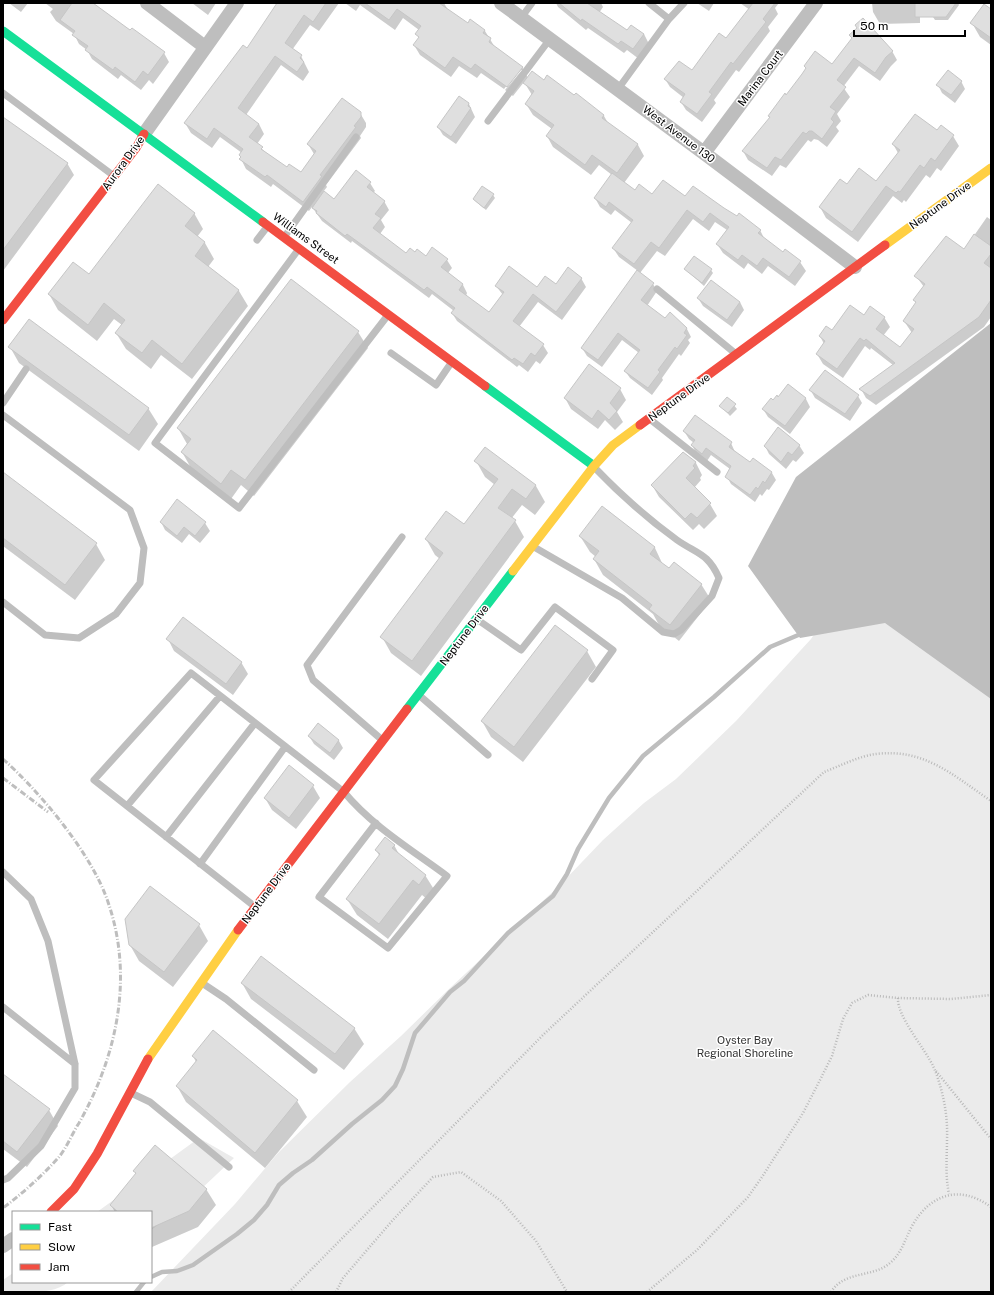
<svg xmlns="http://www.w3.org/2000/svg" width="994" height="1295" font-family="'Public Sans',sans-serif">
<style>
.green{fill:#ebebeb}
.water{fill:#bebebe}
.shadow{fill:#0003}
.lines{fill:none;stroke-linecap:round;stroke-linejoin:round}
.stream{stroke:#bebebe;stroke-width:4.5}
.building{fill:#dfdfdf;stroke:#c6c6c6}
.path{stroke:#b9b9b9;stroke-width:2.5;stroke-dasharray:1 2;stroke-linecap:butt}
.lane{stroke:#bebebe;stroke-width:7}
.street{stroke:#bebebe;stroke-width:14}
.fast{stroke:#16e098;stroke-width:9}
.slow{stroke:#ffcf43;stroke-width:9}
.jam{stroke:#f24e42;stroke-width:9}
.rail{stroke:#bebebe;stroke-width:3;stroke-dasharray:6 2 1 2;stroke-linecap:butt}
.labels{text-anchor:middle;stroke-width:3;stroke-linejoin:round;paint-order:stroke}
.street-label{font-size:11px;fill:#000;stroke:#fff}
.park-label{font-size:11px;fill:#323232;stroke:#fff}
</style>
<rect width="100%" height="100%" fill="#fff"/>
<path class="green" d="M841,594L991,663V1292H151L235,1204L278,1153L350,1082L401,1036L449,989L560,885L603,840L644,803L676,779L736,721L811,639Z
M199,1138L234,1158L181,1208L151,1230V1212H97Z
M13,1273V1282H68C55,1295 22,1292 3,1292V1280Z"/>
<path class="water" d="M991,323V699L885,623L800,638L748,566L796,477Z"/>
<path class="shadow" d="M9,3H28L21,12Z
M45,3H93L112,18L164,53L169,62L153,84L149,80L141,90L121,75L118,79L92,59L87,50L79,44L74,34L56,21L50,12L53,9Z
M192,3H216L208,15Z
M279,3H339L319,31L310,25L292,50L301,56L309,72L303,81L281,65L246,115L259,124L264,134L257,144L265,152L287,168L301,173L314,154L308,144L360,113L366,123V127L360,136L361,138L326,185L327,187L323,192L335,200L370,183L375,191L373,193L384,201L389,210L381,220L385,227L380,234L406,254L416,253L426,257L447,260L452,268L448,273L463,285L467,293L466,296L489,313L503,295L496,286L537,289L581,278L586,287L562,320L538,302L519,327L543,345L548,353L540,364L536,361L528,372L519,365L517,367L457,321L452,313L454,311L432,294L429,298L352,241L351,243L322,221L312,207L309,211L273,184L271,187L246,169L241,159L242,153L220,137L212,148L191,133L185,123L247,49Z
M345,3H444L448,10L468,25L471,21L485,31L496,49L522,67L528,78L544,81L548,77L604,116L608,123L638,145L644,156L624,183L635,191L653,195L686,198L723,209L760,230L765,240L783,254L800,262L806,271L795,286L768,266L762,274L748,263L744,269L723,253L717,244L727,230L715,222L709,231L693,219L665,256L657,251L640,273L653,284L657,291L647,306L665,320L670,314L687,329L691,337L688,340L690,343L681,356L679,354L662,378L663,380L652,395L630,378L625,371L639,353L622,340L602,367L587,356L582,348L638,271L619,257L613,248L632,223L615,210L611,215L600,207L595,198L612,175L599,165L591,175L553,147L547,136L552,129L533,115L526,104L532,95L524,82L513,96L505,90L522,70H519L504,89L481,73L477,78L459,66L451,77L420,55L414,45L419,38L416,34L419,30L403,18L395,30L360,5L356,11Z
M556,3H601L603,7L599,13L627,32L644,34L649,44L639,59L627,50L624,53L588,28L586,30L558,7Z
M697,3H714L709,11Z
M740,3H779L775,8L778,14L768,27L770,31L739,72L736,70L714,100L716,103L702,122L686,110L681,102L684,98L670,87L665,79L692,72L726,40L750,10Z
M872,3H916L920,10V23L880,24L873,12Z
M943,3H958L959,5L948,20H935L933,17Z
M991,10V45L980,37L972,23Z
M850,35L892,51L897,60L891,66L880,81L859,66L843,87L850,97L837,114L841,121L836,127L839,131L827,147L818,140L814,139L811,142L808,140L786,168L780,165L772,176L748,160L743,151L770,118L769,116L787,96L832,65L852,39Z
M961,81L965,89L955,103L942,93L938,85Z
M469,104L475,117L456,144L443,135L438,127Z
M3,119L67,163L74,175L3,271Z
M937,132L953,136L959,146L941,171L937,168L930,178L926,175L906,202L904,200L902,203L893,196L858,242L826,218L820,207L847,185L876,182L898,153L893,144Z
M493,195L495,198L486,210L474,200Z
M194,213L203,229L197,237L205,243L214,259L208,267L239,291L248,306L192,379L161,355L151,369L126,349L116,333L122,325L114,319L97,341L58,310L49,294L89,275Z
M987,217L991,220V317L984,327L876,405L866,398L861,389L893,365L871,348L870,350L865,346L843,378L823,364L817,354L824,344L820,336L864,316L884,317L890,327L883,336L900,349L912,333L904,321L917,304L914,300L924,287L916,276L964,250Z
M685,269L711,270L713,273L704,286Z
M291,280L358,332L368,348L254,496L241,485L231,499L191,468L182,452L187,444L178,428Z
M698,298L740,302L744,310L732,327L703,306Z
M10,347L148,408L158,424L139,451L19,363Z
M788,385L806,399L810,407L790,434L768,417L763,409L779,398Z
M620,389L626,400L617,412L623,422L615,430L605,420L598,429L571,409L565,398Z
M811,391L858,396L862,403L850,421L815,398Z
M728,398L737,409L730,416L721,406Z
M684,431L731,443L735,452L750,463L772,473L776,480L769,490L767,489L762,496L760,494L755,502L731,484L727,477L730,469L711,455L707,461L696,453L692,445L694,443L689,439Z
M799,445L804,453L796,462L793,460L786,469L769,454L765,446Z
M485,448L536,486L545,502L535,515L522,505L511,519L515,521L524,537L421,676L391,653L382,637L440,559L435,555L426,539L464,526L495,485L485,477L476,461Z
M684,453L696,463L702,475L700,478L701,480L694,488L710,504L717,516L704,529L699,524L693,530L659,497L652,485Z
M3,473L96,544L105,560L75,600L3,546Z
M177,501L205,523L210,531L200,543L189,534L182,543L165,530L161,522Z
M602,507L655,548L663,565L669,570L701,584L711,600L679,641L659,625L653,614L603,575L594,559L596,557L590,552L580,536Z
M168,639L241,662L248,674L233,695L174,651Z
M587,651L596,667L523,762L491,737L482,721Z
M318,725L339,741L343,748L334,760L314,744L309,736Z
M313,786L320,798L296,829L272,810L265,798Z
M394,845L400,856L425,875L435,891L428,900L422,895L388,939L357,915L347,899L380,857L376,850Z
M199,925L208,941L173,987L139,961L130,945Z
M242,983L354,1028L364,1044L344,1070L251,999Z
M214,1031L297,1101L307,1117L265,1168L186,1102L177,1086L196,1062L193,1056Z
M3,1075L49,1110L58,1126L27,1167L3,1149Z
M135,1172L206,1189L216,1205L198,1227L152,1247L151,1212H115L111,1205L136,1174Z"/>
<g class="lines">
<path class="stream" d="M151,1277L162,1272L177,1271L193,1265L237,1234L254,1220L267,1205L279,1185L293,1173L312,1160L352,1124L382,1100L395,1086L403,1069L415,1033L450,992L464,981L508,933L553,896L567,874L578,849L609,798L643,756L714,697L770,647L803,633
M136,1292L144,1282"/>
</g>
<path class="building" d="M72,3H93L130,30L132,28L165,52L148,75L143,71L135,82L115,67L113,70L85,50L88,46L72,35L75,31L60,20Z
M277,3H326L313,22L304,15L285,43L302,55L300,58L304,62L297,72L275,56L238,108L259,124L249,137L263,147L261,149L287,167L289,164L301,172L316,151L307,144L342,98L361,112V117L354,126L356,127L320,175L322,176L303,202L267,175L265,177L239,159L241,157L239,155L243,149L214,128L207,139L184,123L243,45L247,48Z
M365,3H439L468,23L470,19L485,30L483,33L491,38L489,42L523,67L507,87L475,64L471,69L453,57L445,68L413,45L419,37L415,34L421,26L397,9L389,20Z
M559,3H587L627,30L631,25L644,34L633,49L621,41L618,44L582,19L581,21Z
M753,3H775L763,19L766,22L733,64L731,62L709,92L712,94L697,114L680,102L685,94L664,79L679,61L692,70L719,33L726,38Z
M915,3H956L946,17H915Z
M984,4L991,9V38L970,23Z
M863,18L893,51L886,57L875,73L854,58L837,80L846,87L830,107L836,111L831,119L834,122L822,139L812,131H809L806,134L803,132L781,160L775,157L767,168L742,151L770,117L768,116L785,93L786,95L802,74L806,68L804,66L815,51L832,64L852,38L849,35L857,28L855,25Z
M948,70L962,81L951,95L936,85Z
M532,71L544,80L547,75L574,95L576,93L604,115L602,118L638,144L617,173L592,155L585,165L546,136L554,125L525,104L534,91L523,83Z
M459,96L469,103L468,106L471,108L451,137L437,127Z
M915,114L937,130L941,125L954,135L935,161L931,158L924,168L920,165L900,192L898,191L896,193L886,186L852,232L819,207L840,179L847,184L859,168L876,181L900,150L892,144Z
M3,117L68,163L3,250Z
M356,170L371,182L367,187L385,201L375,214L381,218L373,228L406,253L410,248L415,252L417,249L426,256L432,247L448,259L441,267L463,284L459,290L489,312L504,292L495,286L509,266L537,287L545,276L556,284L568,267L582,278L556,312L533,294L513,321L544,344L535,356L531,353L523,364L514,358L512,360L451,313L455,308L427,287L424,290L347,234L345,236L316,213L317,211L312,208L324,191L334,199Z
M612,173L635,190L639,184L652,194L663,180L685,196L693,186L724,208L737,216L739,213L761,230L758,233L783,252L785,249L801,261L789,277L763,258L757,266L742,255L738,260L716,244L729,227L710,213L703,222L687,210L659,248L651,242L634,264L612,248L633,220L609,202L606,207L594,198Z
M158,184L195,213L185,226L205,242L195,256L239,290L182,364L152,340L142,353L115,333L125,320L104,303L88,325L48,294L73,262L89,274Z
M482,186L494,194L484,208L473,199Z
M974,234L991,246V254L984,263L991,268V300L979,317L870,396L859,389L895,363L866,339L864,341L860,338L837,369L816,354L825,341L819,336L826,326L832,330L850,305L864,315L870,306L885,317L876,329L900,347L914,329L903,321L916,302L913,300L925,284L914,276L946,236L964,249Z
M694,256L712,269L702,283L684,269Z
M637,270L654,283L641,300L665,318L670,312L687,328L684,333L687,335L677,349L675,347L658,370L660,372L648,388L624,371L640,350L618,333L598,360L581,348Z
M291,279L359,331L245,480L231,470L221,484L181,452L191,439L177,428Z
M711,280L740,302L727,320L697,298Z
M29,319L149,408L129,435L8,347Z
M589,364L621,388L610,403L617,411L609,420L598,410L592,419L564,398Z
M825,370L859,395L845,414L809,390Z
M788,384L806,398L785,426L762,409L771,398L773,400L777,395L778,397Z
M727,397L736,404L728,413L719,406Z
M695,415L732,442L729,447L750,462L753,458L772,472L765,483L763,481L758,489L756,487L750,495L725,477L731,466L706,448L702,454L691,445L695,440L683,431Z
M778,427L800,445L792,455L788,452L781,462L764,446Z
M485,447L536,485L526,499L512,489L498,508L516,520L412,661L380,637L443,553L425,539L446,511L464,524L498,479L474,461Z
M683,452L696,462L693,466L695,468L686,478L711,503L697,518L691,513L685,519L651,485Z
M3,472L97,543L65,585L3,538Z
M177,499L206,522L195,536L184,527L177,536L160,522Z
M602,506L655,547L650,554L669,568L674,562L702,584L670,625L649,609L652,605L593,559L599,551L579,536Z
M183,617L242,662L226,684L166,639Z
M555,625L588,650L514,747L481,721Z
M318,723L339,740L330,753L308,736Z
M289,765L314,785L289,818L264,798Z
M385,837L395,845L392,848L426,875L419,885L413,880L379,924L346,899L380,854L375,850Z
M150,886L200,924L164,972L129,945L125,919Z
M261,956L355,1028L335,1054L241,983Z
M213,1030L298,1100L255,1153L176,1086L197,1060L192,1056Z
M3,1074L50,1109L17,1152L3,1141Z
M155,1145L207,1189L189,1211L151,1228V1212H118L110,1205L136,1173L133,1171Z"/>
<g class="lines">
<path class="path" d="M898,998C897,1017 925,1048 934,1068C943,1090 948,1115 947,1139C947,1158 945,1175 949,1194
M936,1071L991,1139
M289,1292L544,1034L824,772C840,766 859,756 876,754C924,748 953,775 991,801
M336,1292L343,1278L392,1221L433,1177L461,1172L501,1201L536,1241L567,1292
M647,1292L697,1250L748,1197L762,1177L803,1113L818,1084L832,1056L843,1019L852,1003L868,995L898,998L951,999L991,995
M831,1292C845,1270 873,1278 890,1263C902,1253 905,1239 912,1226C930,1194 960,1184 991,1207"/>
<path class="lane" d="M649,3L669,19
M521,18L532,3
M618,89L669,19L684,3
M3,93L114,176
M488,121L550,39
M285,236L356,137
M257,240L267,227
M298,250L155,443L239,508L388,315
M657,289L736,354
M391,353L436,385L451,363
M3,403L26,369
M3,415L130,510L144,548L140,583L116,614L79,638L45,635L3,602
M651,420L717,472
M534,547L622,598L663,632L674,634L681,630L712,596L719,578C708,553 697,554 677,540C648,519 620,494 595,468
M478,620L521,650L555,607L613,650L592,679
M420,696L488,755
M381,739L313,680L307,665L402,537
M127,806L220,696
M166,837L255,723
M200,864L285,747
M3,872L31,899L48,941L75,1064V1088L41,1146L8,1178L3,1180
M254,906L94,780L191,673L344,792C372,826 412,850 447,876L388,948L319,897L376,823
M202,983L226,999L314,1070
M3,1007L75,1064
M131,1093L150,1102L229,1167"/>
<path class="street" d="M147,3L205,47
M501,3L704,153L855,267
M144,134L237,3
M704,153L816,3
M3,1246L13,1239"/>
<path class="fast" d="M3,31L263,222
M485,386L594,466
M407,709L513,571"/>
<path class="slow" d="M885,245L991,168
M513,571L594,466L613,445L640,425
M148,1059L238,930"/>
<path class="jam" d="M263,222L485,386
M3,320L136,148L144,134
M640,425L885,245
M238,930L407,709
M51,1212L74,1189L97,1154L148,1059"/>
<path class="rail" d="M3,759C40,792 92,854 108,902C134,977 117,1056 79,1123C72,1134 67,1147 59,1157C42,1176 23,1193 3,1208
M3,778L48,812"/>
</g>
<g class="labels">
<g class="street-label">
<text transform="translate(760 78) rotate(-53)" y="4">Marina Court</text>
<text transform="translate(679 134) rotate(37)" y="4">West Avenue 130</text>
<text transform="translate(123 163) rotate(-54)" y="4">Aurora Drive</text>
<text transform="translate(940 205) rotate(-36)" y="4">Neptune Drive</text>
<text transform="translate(306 238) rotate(36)" y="4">Williams Street</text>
<text transform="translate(679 397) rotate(-36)" y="4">Neptune Drive</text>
<text transform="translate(464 635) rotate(-53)" y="4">Neptune Drive</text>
<text transform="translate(266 893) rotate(-53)" y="4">Neptune Drive</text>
</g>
<g class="park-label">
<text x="745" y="1044">Oyster Bay<tspan x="745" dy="13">Regional Shoreline</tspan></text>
</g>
</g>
<rect width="994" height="1295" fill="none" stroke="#000000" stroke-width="8"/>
<rect x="12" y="1211" width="140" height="72" fill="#ffffff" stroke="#999999"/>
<rect x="20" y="1224" width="20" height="6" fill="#16e098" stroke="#999999"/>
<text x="48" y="1231" font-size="12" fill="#000000">Fast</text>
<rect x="20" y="1244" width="20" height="6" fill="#ffcf43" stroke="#999999"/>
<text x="48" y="1251" font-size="12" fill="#000000">Slow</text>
<rect x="20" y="1264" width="20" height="6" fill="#f24e42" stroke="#999999"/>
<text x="48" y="1271" font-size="12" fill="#000000">Jam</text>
<path d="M854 30v6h111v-6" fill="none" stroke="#000000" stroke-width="2"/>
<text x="860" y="30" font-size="12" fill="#000000" stroke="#ffffff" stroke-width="3" paint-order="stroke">50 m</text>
</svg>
